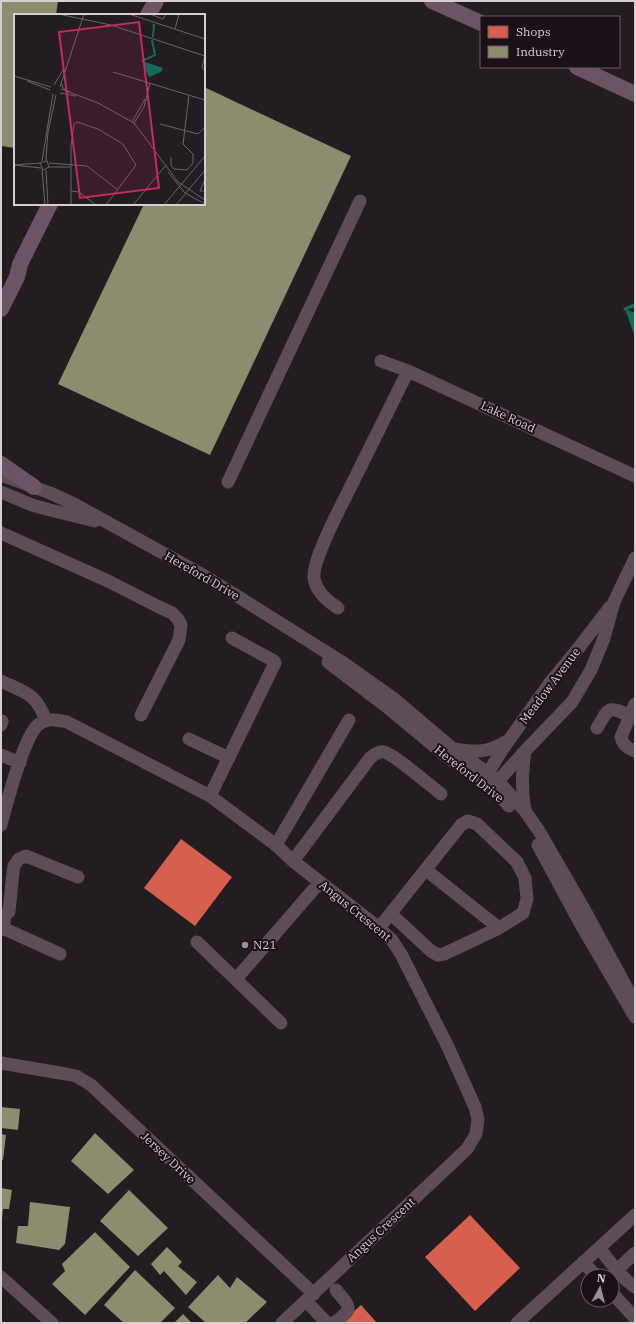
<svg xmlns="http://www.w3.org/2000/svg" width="636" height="1324" font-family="'IBM Plex Serif',serif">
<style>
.water{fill:#116d57}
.shops{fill:#d6604d}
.industry{fill:#8c8c6e}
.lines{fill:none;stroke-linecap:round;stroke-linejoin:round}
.stream{stroke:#116d57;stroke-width:3}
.minor{stroke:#5c4d57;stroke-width:13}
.major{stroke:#6b5564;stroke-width:16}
.poi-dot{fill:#989095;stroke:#1c1018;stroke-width:1.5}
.labels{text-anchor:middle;stroke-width:4;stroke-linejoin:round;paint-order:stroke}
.street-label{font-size:12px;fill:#d7ced4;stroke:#1c1018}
.poi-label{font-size:12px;fill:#d7ced4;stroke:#1c1018;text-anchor:start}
.inset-river{fill:none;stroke:#116d57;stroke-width:2}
.inset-road{fill:none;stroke:#6b6368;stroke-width:1}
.view{fill:#c42a67;fill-opacity:0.15;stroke:#c42a67;stroke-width:2}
.inset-edge{fill:none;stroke:#d7ced4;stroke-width:2}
</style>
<rect width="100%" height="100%" fill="#231c20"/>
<path class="water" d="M625,309L635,313V337Z"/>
<path class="shops" d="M181,839L232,877L195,926L144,888Z
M470,1215L520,1268L475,1311L425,1257Z
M361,1305L377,1323H341Z"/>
<path class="industry" d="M1,1H58L56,15H15V148L1,146Z
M204,87L351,156L210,455L58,384L144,204H204Z
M1,1107L20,1109L18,1130L1,1128Z
M95,1133L134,1170L108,1194L71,1161Z
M1,1134L6,1135L3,1160L1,1159Z
M1,1188L12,1190L9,1209H3L2,1219H1Z
M129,1190L168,1228L138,1256L100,1221Z
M30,1202L70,1207L65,1244L59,1250L16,1243L18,1226H28Z
M95,1232L130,1267L85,1315L52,1284L65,1271L62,1264Z
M167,1247L182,1262L178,1266L197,1282L186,1295L164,1271L160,1275L151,1264Z
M135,1270L175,1308L160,1323H124L104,1305Z
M218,1275L230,1288L237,1277L267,1302L245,1323H206L188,1307Z
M183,1314L192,1323H174Z"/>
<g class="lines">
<path class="stream" d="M625,309L635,305"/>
<path class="minor" d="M381,361L408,371L635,476
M1,475L50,493L74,504L201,574L234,594L345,664L393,698L452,748L488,773L498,781L525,811L539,831L584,909L635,1003
M228,482L360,201
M1,492L32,505L50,510L95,521
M1,533L108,581L157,606L172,613L178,619L181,625L179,640L141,715
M338,608C327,601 316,591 314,578C312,560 341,506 350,488C369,449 389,410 408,371
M328,662L387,707L446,756L497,793L509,806
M1,681C26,693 36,693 46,721
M635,704L621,737C623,745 627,748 635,751
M1,725L2,721
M597,728C609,708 607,705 630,716
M189,739L229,758
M455,749C477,753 489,752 507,741
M525,751C522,771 521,790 525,810
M1,755L20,763
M488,773L502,750L549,684L577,650L610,607
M498,781L525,751L572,702L591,670L604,638L614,602L635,558
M210,796L275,663L274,661L232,638
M1,825C7,803 23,738 38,725C47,717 57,720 67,722L210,796L276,845L293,861L379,928L392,940L401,954L448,1047L475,1107L478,1119L476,1134L467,1149L282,1323
M276,845L349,720
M538,845L580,923L635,1017
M293,861L370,758C374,755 378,751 384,752C392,753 432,787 441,794
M426,870L499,928
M379,928L461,825L468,821L477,824L517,862L525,878L527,899L523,913L499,928L444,954L438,955L431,951L391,914
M1,929L7,930L60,954
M3,929L5,915L9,912L13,872L14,866L19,859L26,856L78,877
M197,942L281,1023
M236,979L320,882
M1,1063L66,1074L76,1076L91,1085L314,1294
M599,1248C610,1261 621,1278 635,1287
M583,1262L596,1276
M617,1270L635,1253
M1,1277L52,1323
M612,1293L635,1318
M306,1301L327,1323
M334,1323C354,1308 351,1308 336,1290
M517,1323L635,1215"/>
<path class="major" d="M432,1L481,23
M148,15L156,1
M577,67L635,94
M1,309L17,277L20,264L50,204
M1,464L34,487"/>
</g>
<circle class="poi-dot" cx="245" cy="945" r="4"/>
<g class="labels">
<g class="street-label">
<text transform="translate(508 417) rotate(25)" y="4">Lake Road</text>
<text transform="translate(202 576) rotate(30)" y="4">Hereford Drive</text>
<text transform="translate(550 686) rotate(-53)" y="4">Meadow Avenue</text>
<text transform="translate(469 774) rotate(38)" y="4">Hereford Drive</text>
<text transform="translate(355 911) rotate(39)" y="4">Angus Crescent</text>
<text transform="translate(168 1158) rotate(43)" y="4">Jersey Drive</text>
<text transform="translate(381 1230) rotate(-43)" y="4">Angus Crescent</text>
</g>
<g class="poi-label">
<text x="253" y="949">N21</text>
</g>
</g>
<g transform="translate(14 14)">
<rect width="191" height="191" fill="#231c20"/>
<path d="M128,47L149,54L147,58L135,63Z" fill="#116d57"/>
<path class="inset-river" d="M139,23L140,10M128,47L141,41L138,26"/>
<path class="inset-road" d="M44,0L97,11L191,42M115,0L191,25M136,0L149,5L152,0M161,15L165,0M191,42L188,53L191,57M99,58L191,86M0,62L37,73M13,67L36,76M47,67L49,74L57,79M40,71L50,54M46,73L70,0M47,75L84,89L120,109L164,168L191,186M46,79L62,82M118,108L131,85M120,109L130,93L136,69M146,110L184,120L191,113M157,143V151L160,155L173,156L179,149V140L169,130L175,81M28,147L39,80M32,147L26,149L29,156L35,153L32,144L34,118L42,81M35,149L73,152L104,176M0,151L27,154M0,151L26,149M35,153H56M28,155L31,191M32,156L34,191M154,158L171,179L191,190M191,165L186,177H191M57,177L65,178L82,191M57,191V133L60,110L63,108L84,115L109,130L122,151L92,191M119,191L152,151M150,191L191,142M162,191L191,156"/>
<path class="view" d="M125,8L145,174L66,184L45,18Z"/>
<rect width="191" height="191" class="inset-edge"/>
</g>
<rect width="636" height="1324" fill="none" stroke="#d7ced4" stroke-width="4"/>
<rect x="480" y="16" width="140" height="52" fill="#1c1018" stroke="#675c63"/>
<rect x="488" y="26" width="20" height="12" fill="#d6604d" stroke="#675c63"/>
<text x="516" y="36" font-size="12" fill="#d7ced4">Shops</text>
<rect x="488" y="46" width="20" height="12" fill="#8c8c6e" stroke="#675c63"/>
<text x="516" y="56" font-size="12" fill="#d7ced4">Industry</text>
<g transform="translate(600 1288) rotate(7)"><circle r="19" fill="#1c1018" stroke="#675c63"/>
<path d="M0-3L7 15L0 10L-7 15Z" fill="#989095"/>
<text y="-6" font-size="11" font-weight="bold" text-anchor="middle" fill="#d7ced4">N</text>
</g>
</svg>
